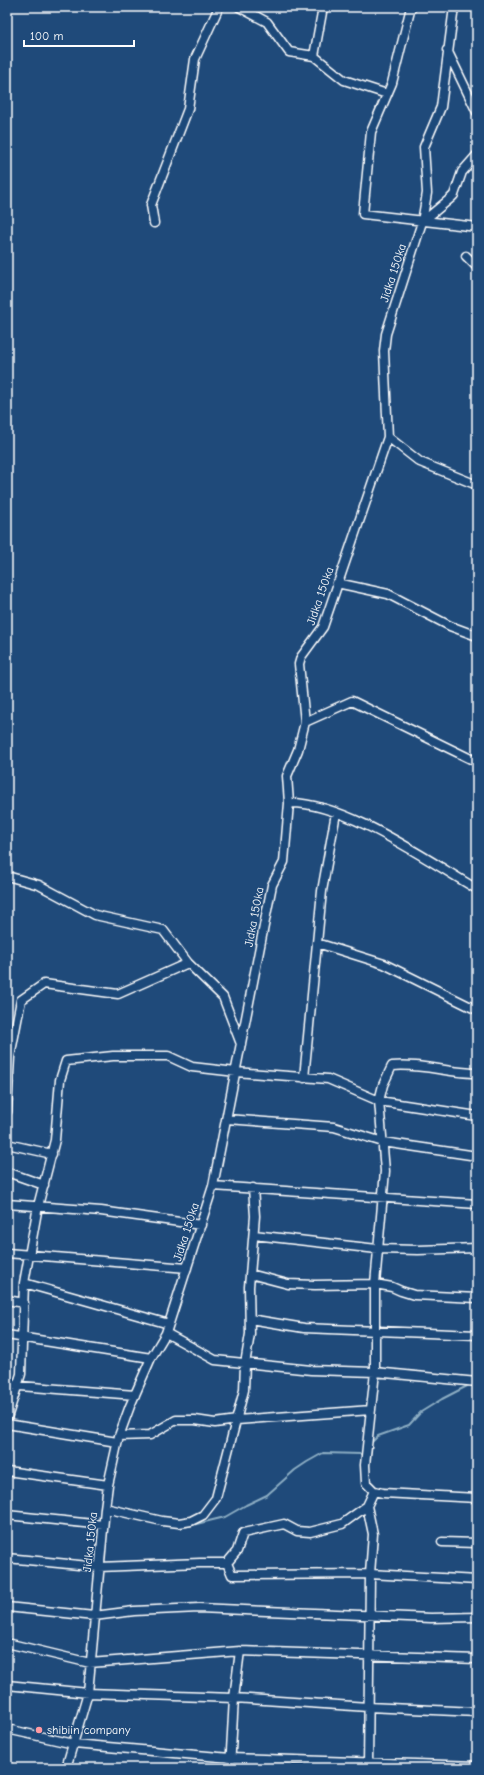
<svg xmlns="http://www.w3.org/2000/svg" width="484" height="1775" font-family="'Comic Neue',sans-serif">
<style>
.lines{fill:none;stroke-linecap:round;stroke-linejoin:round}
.stream{stroke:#8cadc3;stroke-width:2}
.minor-casing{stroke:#fff;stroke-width:11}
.minor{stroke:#1f4a7a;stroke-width:8}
.poi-dot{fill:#ff9aa2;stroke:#1f4a7a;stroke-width:1.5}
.labels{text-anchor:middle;stroke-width:3;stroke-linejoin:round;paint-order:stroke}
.street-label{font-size:12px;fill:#fff;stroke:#1f4a7a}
.poi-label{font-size:12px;fill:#fff;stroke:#1f4a7a;text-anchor:start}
</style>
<rect width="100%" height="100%" fill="#1f4a7a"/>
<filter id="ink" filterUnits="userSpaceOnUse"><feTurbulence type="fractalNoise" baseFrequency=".025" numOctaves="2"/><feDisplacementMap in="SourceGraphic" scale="8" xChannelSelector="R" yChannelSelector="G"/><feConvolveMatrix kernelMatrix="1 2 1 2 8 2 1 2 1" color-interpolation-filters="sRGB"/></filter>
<g filter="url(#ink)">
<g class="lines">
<path class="stream" d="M371,1443L378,1436L409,1425L421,1412L442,1399L471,1384
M180,1528L225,1517L246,1505L267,1495L295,1470L307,1462L323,1453L361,1454L364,1451"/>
<defs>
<path id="minor" d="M239,7L267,22L289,52L314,56L344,80L387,94
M411,7L392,83L371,132L363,214L477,227
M447,50L477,112
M314,56L323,7
M422,222L451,198L454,195L462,172L477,155
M154,223L151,205L188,109L195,59L219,7
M466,256L477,267
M388,437L420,462L477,485
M337,583L388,594L450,626L477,636
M305,722L352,701L477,762
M289,803C346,802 428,861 477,889
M7,876L39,885L95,915L163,930L188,963L223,997L241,1044
M317,943L384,964L477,1010
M477,1073C448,1073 421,1063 392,1066L383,1085L379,1101L385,1171L375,1284V1372L365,1465L366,1483L374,1491L383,1493L477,1498
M304,1078L322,891L336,813
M7,1112L10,1057L21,1000L44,984L118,994L188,963
M227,1119L334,1127L383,1142L477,1156
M7,1144L52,1154
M7,1172L44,1185
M213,1186L477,1204
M7,1204L101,1211L201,1225
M254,1235L377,1249L418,1250L477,1248
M7,1253L187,1268
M250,1274L288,1284L315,1285L375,1284L392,1287L401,1291L414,1295L477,1298
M24,1283L169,1324
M7,1300L24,1303
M250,1319L304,1328L477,1335
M166,1333L215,1360L311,1370L375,1372L477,1382
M7,1335L151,1358
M7,1385L135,1395
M7,1418L21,1374L24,1283L38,1206L55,1140L60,1080L66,1061L113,1056H168L192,1067L236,1072L328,1079L379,1101L477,1116
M7,1424L117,1442
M119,1436L150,1435L176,1420H195L215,1423L237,1420L371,1410
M7,1471L108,1485
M105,1508L162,1521L179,1523L191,1521L203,1515L216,1498L244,1390L245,1364L250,1334L249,1287L255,1216L253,1188
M7,1515L103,1525
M442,1542L477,1543
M7,1558L99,1567L200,1563H227L232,1575L370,1574L373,1534L367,1506L374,1491
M227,1563L237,1551L243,1533L284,1524L297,1531L310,1532L342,1524L367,1506
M7,1607L94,1616L134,1611L199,1608L431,1618L477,1617
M7,1643L90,1663L240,1651L477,1659
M7,1685L88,1693L234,1698L368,1707L477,1712
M7,1729L74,1744L230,1758L477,1766
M368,1767L370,1574L477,1580
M66,1768L88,1693L105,1508L108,1485L119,1436L130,1406L151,1358L166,1333L213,1186L272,885L284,862L289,803L287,776L298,750L305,722L299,664L301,657L323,627L388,437L384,351L386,334L422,222L427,193L424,147L441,107L454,7
M230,1768L234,1698L240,1651"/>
</defs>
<use href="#minor" class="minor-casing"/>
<use href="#minor" class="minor"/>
</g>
</g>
<circle class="poi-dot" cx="39" cy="1730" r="4"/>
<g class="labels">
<g class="street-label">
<text transform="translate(393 273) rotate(-72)" y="4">Jidka 150ka</text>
<text transform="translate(320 596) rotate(-71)" y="4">Jidka 150ka</text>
<text transform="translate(254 917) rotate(-79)" y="4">Jidka 150ka</text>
<text transform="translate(186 1232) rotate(-72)" y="4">Jidka 150ka</text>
<text transform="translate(90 1542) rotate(-84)" y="4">Jidka 150ka</text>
</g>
<g class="poi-label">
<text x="47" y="1734">shibiin company</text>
</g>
</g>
<rect width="484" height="1775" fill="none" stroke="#1f4a7a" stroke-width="24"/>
<rect x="12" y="12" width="460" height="1751" fill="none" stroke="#fff" stroke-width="1.5" filter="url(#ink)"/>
<path d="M24 40v6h110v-6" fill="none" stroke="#ffffff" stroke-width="2"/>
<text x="30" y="40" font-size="12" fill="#ffffff" stroke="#1f4a7a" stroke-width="3" paint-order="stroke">100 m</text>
</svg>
